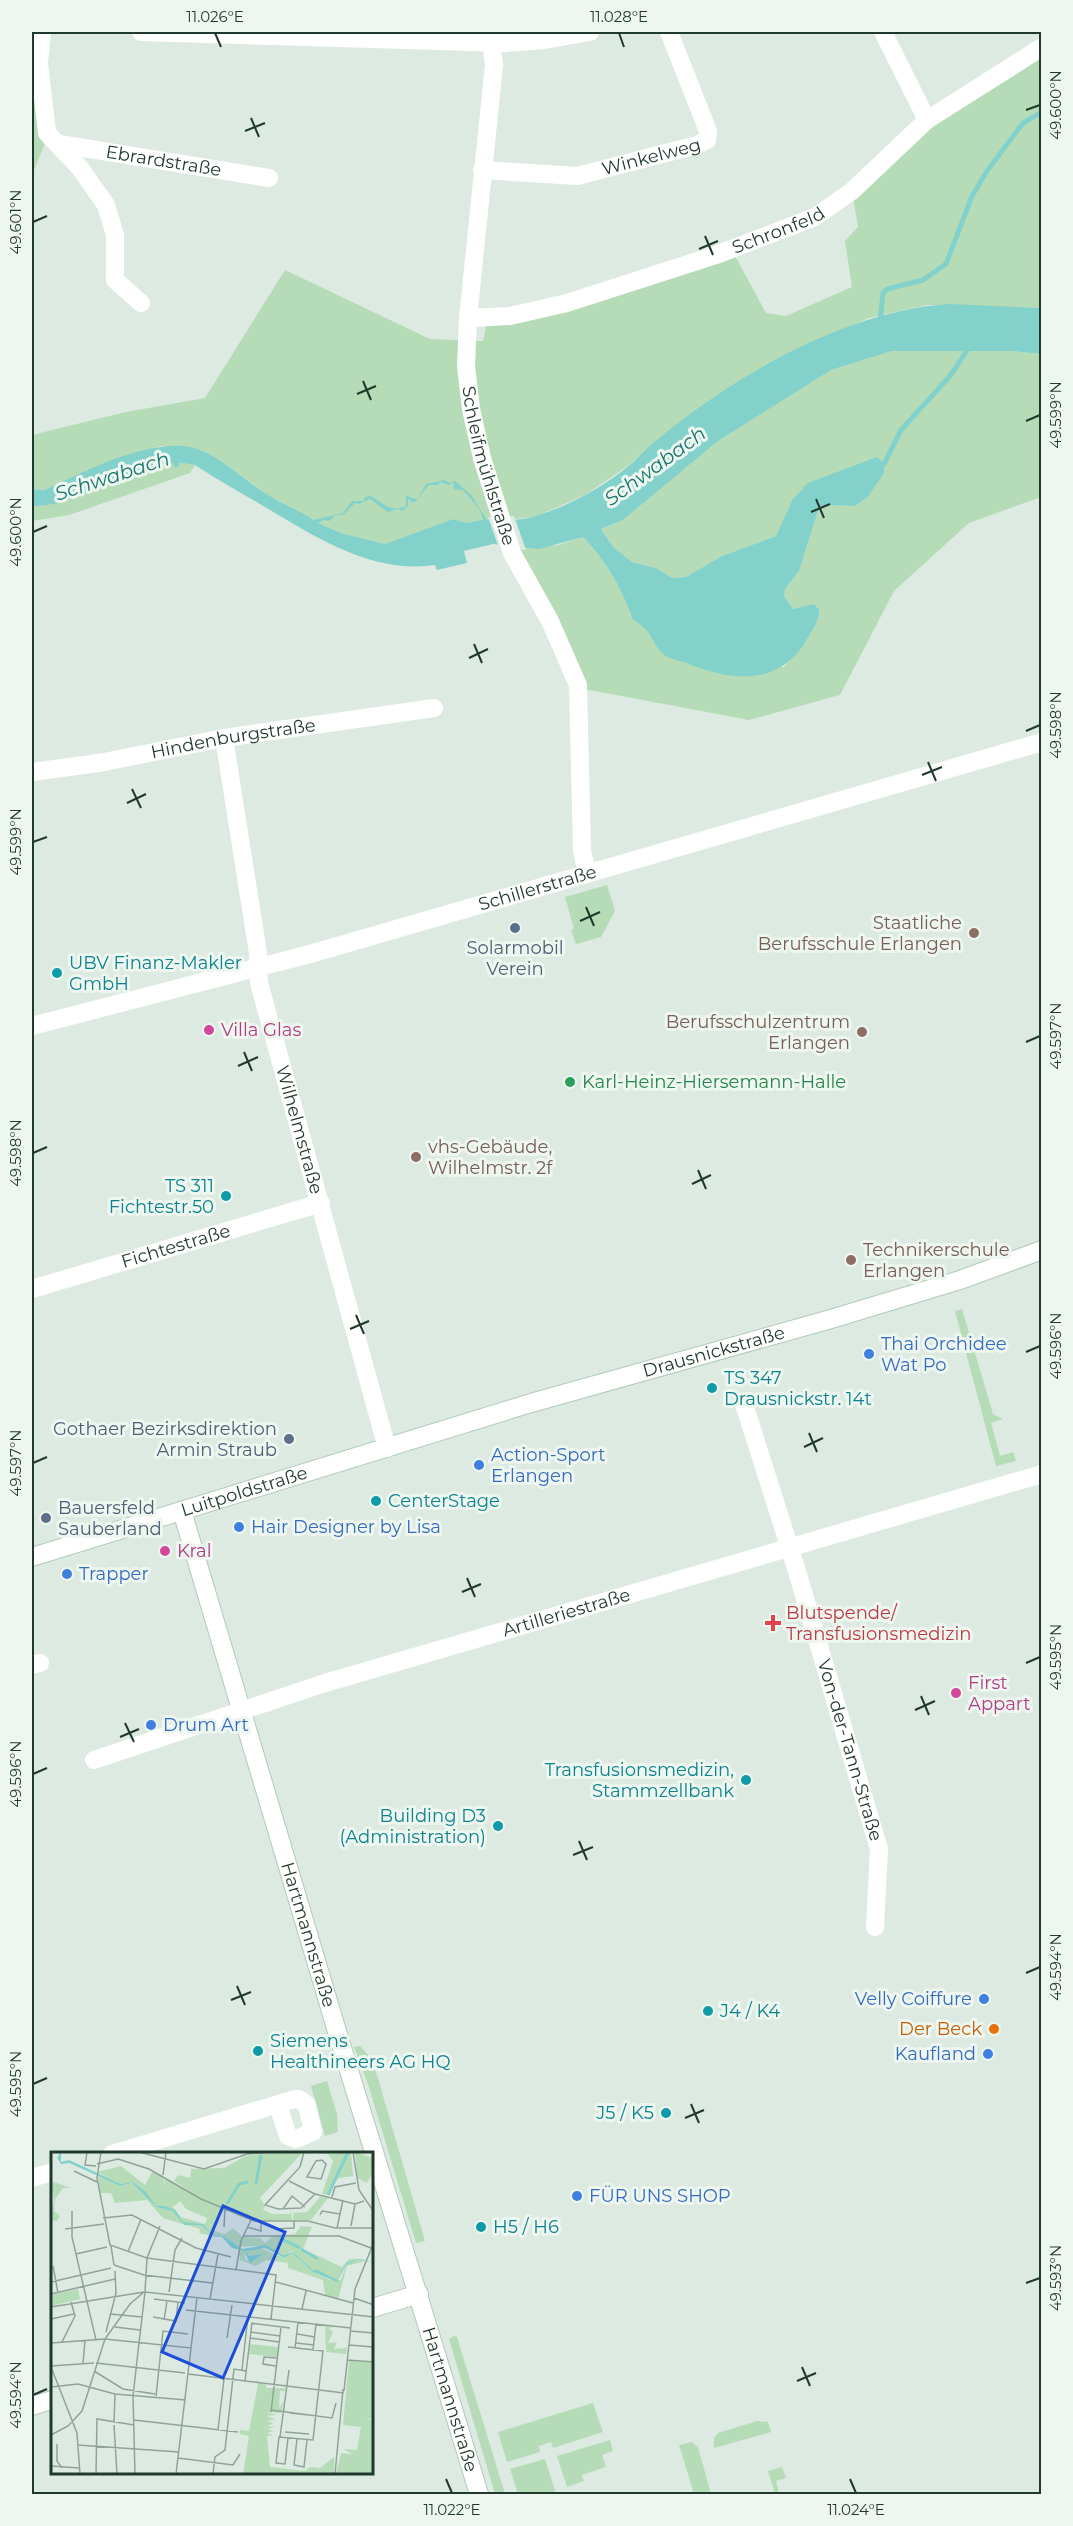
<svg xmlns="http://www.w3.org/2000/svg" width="1073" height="2526" font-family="Montserrat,sans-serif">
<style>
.green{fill:#b5dcb6}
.water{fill:#83d1cb;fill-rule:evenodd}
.pier{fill:#ddeae1}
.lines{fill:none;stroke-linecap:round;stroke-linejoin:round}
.stream{stroke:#83d1cb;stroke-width:5}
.secondary-casing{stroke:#b0caba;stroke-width:20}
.street{stroke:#fff;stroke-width:18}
.secondary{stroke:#fff;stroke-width:18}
.ticks{fill:none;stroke:#1f392c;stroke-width:2}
.service-dot{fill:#5c6f8a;stroke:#eef6f0;stroke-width:2}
.education-dot{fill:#8d6e63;stroke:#eef6f0;stroke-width:2}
.culture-dot{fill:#0f9aa8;stroke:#eef6f0;stroke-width:2}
.hotel-dot{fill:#d1479c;stroke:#eef6f0;stroke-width:2}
.leisure-dot{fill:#2e9e5b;stroke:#eef6f0;stroke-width:2}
.shop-dot{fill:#3f7fe0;stroke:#eef6f0;stroke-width:2}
.health-dot{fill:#e0444e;stroke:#eef6f0;stroke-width:2}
.food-dot{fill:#e8710a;stroke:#eef6f0;stroke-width:2}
.labels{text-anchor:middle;stroke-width:6;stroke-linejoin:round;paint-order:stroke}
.street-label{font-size:18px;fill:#1f392c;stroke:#eef6f0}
.education-label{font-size:18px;fill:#785e54;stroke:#eef6f0;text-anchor:end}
.service-label{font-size:18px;fill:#4e5e75;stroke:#eef6f0}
.culture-label{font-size:18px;fill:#0d838f;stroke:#eef6f0;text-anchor:start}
.hotel-label{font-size:18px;fill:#b23c85;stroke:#eef6f0;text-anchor:start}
.leisure-label{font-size:18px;fill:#27864d;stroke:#eef6f0;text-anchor:start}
.shop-label{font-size:18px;fill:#366cbe;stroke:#eef6f0;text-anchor:start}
.health-label{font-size:18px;fill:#be3a42;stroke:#eef6f0;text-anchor:start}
.food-label{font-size:18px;fill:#c56008;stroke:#eef6f0;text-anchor:end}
.water-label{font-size:20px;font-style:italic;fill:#18766f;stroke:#eef6f0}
.inset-river{fill:none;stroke:#83d1cb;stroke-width:3}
.inset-road{fill:none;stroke:#91a399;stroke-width:1.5}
.view{fill:#1d4ed8;fill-opacity:0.15;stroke:#1d4ed8;stroke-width:3}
.inset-edge{fill:none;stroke:#1f392c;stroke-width:3}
.neatline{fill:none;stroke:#1f392c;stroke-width:2}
.ticks-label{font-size:15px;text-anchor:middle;fill:#1f392c}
</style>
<rect width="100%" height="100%" fill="#ddeae1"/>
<path class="green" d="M32,34L44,146L32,175Z
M1041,56V308L928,305L869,318L806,345L658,439L629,465L585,495L535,517L467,523L453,519L385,544L341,533L316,522L268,495L221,461L186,446H160L45,490L32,489V435L126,412L205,398L285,270L430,339L483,341L487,322L734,254L766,313L786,316L852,287L845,241L858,227L852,191L927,120Z
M892,351H1011L1041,354V497L969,523L894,591L840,695L749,720L584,689L519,548L558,545L583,537C607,562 621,587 633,620L647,627L664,654L784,667C799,650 818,632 819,609L813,604L793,609L784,596L785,589L799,571L818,511L825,505L854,506L884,473L781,526L776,536L722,556L686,577L672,578L656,568L632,562L613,547L601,529L623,520L718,441L791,394L831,370Z
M175,460L195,465L190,473L69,515L32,521V506C80,507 127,466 175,460Z
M607,885L615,911L601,937L576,944L571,930L574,929L565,897Z
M962,1309L993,1414L1003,1419L991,1423L1000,1456L1013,1452L1016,1461L996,1466L955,1311Z
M360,2046L369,2056L377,2075L425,2241L416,2243L368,2084L354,2047Z
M327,2081L337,2114L338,2132L325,2136L311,2086Z
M454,2336L457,2337L505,2494H495L449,2339Z
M593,2403L603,2432L553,2448L551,2442L539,2446L540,2452L507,2462L498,2432Z
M757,2421L768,2422L771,2432L714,2448V2438L718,2433Z
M610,2440L613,2451L602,2455L606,2467L582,2475L584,2481L567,2487L557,2456Z
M692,2442L698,2447L711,2494H694L679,2445Z
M545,2459L556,2494H518L510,2469Z
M782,2467L786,2478L776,2481L779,2494H775L768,2471Z"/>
<path class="water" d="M950,304L1041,308V354L1011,351H892L831,370L718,441L623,520L601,529L613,547L632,562L656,568L672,578L686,577L722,556L776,536L793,499L808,483L877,457L884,464V473L867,498L854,506L825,505L818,511L799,571L785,589L784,596L793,609L813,604L819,609C819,621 814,628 808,638C780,686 735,682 689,664C682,661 669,659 663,654C650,641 653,630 633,620C621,587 607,562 583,537L539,549L493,544L464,551L467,563L437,570L435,565C375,574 320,540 270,510C245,495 219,481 195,465C136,451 91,507 32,506V489L45,490C83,472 141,442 184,446C215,449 244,481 270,496C284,505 300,511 314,520L343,513L352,501H364L365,497L370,496C384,502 389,514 406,506V495L414,499L418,498L426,484L445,480L449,483L455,481L471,495L487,520C503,520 521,521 536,516C569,506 605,486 631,464C640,456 648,446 658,439C736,375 847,310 950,304ZM440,482L449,485L453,482L454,489L463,490L480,510L483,520L467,523L453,519L385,544L341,533L318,523L324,520L329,521L335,515H343L355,503L359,504L370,499L388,512L398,509L402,511L408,506V499L414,503L429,485H439Z"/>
<path class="pier" d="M514,516L526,550L499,548L488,517Z"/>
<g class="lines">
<path class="stream" d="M880,322L883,293L887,289L923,280L946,264L972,196L987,171L1023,123L1042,112
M175,460L176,465
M884,464L901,430L950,376L968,349"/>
<defs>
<g id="secondary">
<path id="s11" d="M182,1511L339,2038L479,2494"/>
<path id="s12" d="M32,1557L531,1403L831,1319L960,1280L1042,1250"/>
<path d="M372,2308L419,2294"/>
<path d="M32,2406L52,2400"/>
</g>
</defs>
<use href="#secondary" class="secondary-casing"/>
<g class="street">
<path d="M42,32L39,63L47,133L80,168L106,205L115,235V280L141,303"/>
<path d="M141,32L506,43L544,40L590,32"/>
<path d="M883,32L927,120"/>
<path id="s1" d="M491,42L494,65L468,318L466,366L471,409L482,458L512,553L550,621L578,685L582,851L587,873"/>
<path id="s2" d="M59,144L269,178"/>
<path id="s3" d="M482,170L577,176L697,145L707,140L708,131L669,32"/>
<path id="s4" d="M468,318L510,316L567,303L716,255L815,217L852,191L927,120L1042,47"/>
<path id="s5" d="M224,738L258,953L259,983L387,1448"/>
<path id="s6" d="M32,772L99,763L224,738L434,708"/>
<path id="s7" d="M32,1026L310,954L1042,742"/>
<path id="s8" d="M32,1289L321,1203"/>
<path id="s9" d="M744,1404L796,1568L879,1849L875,1927"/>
<path d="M32,1665L40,1663"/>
<path id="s10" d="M94,1760L325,1683L1042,1474"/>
<path d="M112,2154L295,2099H299L307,2105L313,2132L296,2139L288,2136L278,2105"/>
<path d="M32,2178L52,2172"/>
</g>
<use href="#secondary" class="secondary"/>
</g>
<path class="ticks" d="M215,33L221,47M619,33L624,47M1026,110L1040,105M251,118L259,137M245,131L265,123M33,222L47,216M705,236L713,255M699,249L718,241M363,381L371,400M357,394L376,386M1026,421L1040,415M816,499L824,518M811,512L830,504M33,532L47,526M474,644L482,663M469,658L488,649M1026,731L1040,725M928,762L936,781M922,775L942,767M132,789L141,808M127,803L146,794M33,842L47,837M586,907L594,926M580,921L600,912M1026,1042L1040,1036M244,1052L252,1071M238,1066L258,1057M33,1153L47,1147M698,1170L706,1189M692,1184L711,1175M356,1315L364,1334M350,1329L369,1321M1026,1352L1040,1346M809,1433L817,1452M804,1447L823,1438M33,1463L47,1457M467,1578L475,1597M462,1592L481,1584M1026,1663L1040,1657M921,1696L929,1715M915,1710L935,1701M125,1723L134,1742M120,1737L139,1729M33,1774L47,1768M579,1841L587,1860M573,1855L593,1847M1026,1973L1040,1967M237,1986L245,2005M231,2000L251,1992M33,2084L47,2078M691,2104L699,2123M685,2118L704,2110M1026,2283L1040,2278M802,2367L810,2386M797,2381L816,2373M33,2395L47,2389M446,2479L452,2493M850,2479L856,2493"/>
<g class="service-dot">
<circle cx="515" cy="928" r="6"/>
<circle cx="289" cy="1439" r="6"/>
<circle cx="46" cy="1518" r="6"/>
</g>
<g class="education-dot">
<circle cx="974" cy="933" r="6"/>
<circle cx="862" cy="1032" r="6"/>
<circle cx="416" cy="1157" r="6"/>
<circle cx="851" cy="1260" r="6"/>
</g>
<g class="culture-dot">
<circle cx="57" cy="973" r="6"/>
<circle cx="226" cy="1196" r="6"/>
<circle cx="712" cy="1388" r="6"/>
<circle cx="376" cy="1501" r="6"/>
<circle cx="746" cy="1780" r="6"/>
<circle cx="498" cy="1826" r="6"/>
<circle cx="708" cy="2011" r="6"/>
<circle cx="258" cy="2051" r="6"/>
<circle cx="666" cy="2113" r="6"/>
<circle cx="481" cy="2227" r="6"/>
</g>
<g class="hotel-dot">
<circle cx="209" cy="1030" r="6"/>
<circle cx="165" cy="1551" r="6"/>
<circle cx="956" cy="1693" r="6"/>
</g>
<circle class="leisure-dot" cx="570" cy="1082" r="6"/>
<g class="shop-dot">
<circle cx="869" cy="1354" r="6"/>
<circle cx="479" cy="1465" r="6"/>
<circle cx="239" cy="1527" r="6"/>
<circle cx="67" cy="1574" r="6"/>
<circle cx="151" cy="1725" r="6"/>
<circle cx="984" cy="1999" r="6"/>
<circle cx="988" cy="2054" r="6"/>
<circle cx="577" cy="2196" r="6"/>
</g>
<path class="health-dot" d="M770 1614h6v6h6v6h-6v6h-6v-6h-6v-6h6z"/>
<circle class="food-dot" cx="994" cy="2029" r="6"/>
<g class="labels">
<g class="street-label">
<text dy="6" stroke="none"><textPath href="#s3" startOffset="172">Winkelweg</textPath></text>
<text dy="6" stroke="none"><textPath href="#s2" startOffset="106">Ebrardstraße</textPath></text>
<text dy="6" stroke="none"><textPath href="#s4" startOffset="324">Schronfeld</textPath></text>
<text dy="6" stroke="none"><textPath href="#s1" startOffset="428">Schleifmühlstraße</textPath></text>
<text dy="6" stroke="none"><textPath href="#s6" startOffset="204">Hindenburgstraße</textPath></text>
<text dy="6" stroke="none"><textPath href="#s7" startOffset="524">Schillerstraße</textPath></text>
<text dy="6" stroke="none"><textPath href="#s5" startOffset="400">Wilhelmstraße</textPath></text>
<text dy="6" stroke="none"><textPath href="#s8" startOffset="150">Fichtestraße</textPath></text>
<text dy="6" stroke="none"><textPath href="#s12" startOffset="712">Drausnickstraße</textPath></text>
<text dy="6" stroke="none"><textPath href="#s12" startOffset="222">Luitpoldstraße</textPath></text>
<text dy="6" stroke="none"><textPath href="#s10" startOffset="495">Artilleriestraße</textPath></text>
<text dy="6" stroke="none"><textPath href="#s9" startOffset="362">Von-der-Tann-Straße</textPath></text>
<text dy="6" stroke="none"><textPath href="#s11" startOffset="442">Hartmannstraße</textPath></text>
<text dy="6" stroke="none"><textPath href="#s11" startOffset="928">Hartmannstraße</textPath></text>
</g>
<g class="education-label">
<text x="962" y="929">Staatliche<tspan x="962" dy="21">Berufsschule Erlangen</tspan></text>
<text x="850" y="1028">Berufsschulzentrum<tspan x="850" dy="21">Erlangen</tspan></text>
<text x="428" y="1153" text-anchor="start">vhs-Gebäude,<tspan x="428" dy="21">Wilhelmstr. 2f</tspan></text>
<text x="863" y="1256" text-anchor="start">Technikerschule<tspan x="863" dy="21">Erlangen</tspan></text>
</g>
<g class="service-label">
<text x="515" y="954">Solarmobil<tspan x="515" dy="21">Verein</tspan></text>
<text x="277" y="1435" text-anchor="end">Gothaer Bezirksdirektion<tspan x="277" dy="21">Armin Straub</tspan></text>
<text x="58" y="1514" text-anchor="start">Bauersfeld<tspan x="58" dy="21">Sauberland</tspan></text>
</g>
<g class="culture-label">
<text x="69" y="969">UBV Finanz-Makler<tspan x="69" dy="21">GmbH</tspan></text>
<text x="214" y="1192" text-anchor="end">TS 311<tspan x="214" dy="21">Fichtestr.50</tspan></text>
<text x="724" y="1384">TS 347<tspan x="724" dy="21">Drausnickstr. 14t</tspan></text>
<text x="388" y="1507">CenterStage</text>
<text x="734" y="1776" text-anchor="end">Transfusionsmedizin,<tspan x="734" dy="21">Stammzellbank</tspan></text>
<text x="486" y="1822" text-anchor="end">Building D3<tspan x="486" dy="21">(Administration)</tspan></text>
<text x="720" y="2017">J4 / K4</text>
<text x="270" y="2047">Siemens<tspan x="270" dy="21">Healthineers AG HQ</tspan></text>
<text x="654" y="2119" text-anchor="end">J5 / K5</text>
<text x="493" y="2233">H5 / H6</text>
</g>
<g class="hotel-label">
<text x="221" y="1036">Villa Glas</text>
<text x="177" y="1557">Kral</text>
<text x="968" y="1689">First<tspan x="968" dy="21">Appart</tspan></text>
</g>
<g class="leisure-label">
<text x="582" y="1088">Karl-Heinz-Hiersemann-Halle</text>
</g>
<g class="shop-label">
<text x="881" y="1350">Thai Orchidee<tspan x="881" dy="21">Wat Po</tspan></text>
<text x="491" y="1461">Action-Sport<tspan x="491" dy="21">Erlangen</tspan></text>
<text x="251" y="1533">Hair Designer by Lisa</text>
<text x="79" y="1580">Trapper</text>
<text x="163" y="1731">Drum Art</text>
<text x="972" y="2005" text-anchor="end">Velly Coiffure</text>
<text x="976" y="2060" text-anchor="end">Kaufland</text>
<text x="589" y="2202">FÜR UNS SHOP</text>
</g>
<g class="health-label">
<text x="786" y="1619">Blutspende/<tspan x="786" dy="21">Transfusionsmedizin</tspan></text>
</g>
<g class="food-label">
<text x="982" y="2035">Der Beck</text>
</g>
<g class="water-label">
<text transform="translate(655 466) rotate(-36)" y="7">Schwabach</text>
<text transform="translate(112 476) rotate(-18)" y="7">Schwabach</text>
</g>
</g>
<g transform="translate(51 2152)">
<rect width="322" height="322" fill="#ddeae1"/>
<path d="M225,0H252L209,46L214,54L212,58L221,62H239L240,58L241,68L207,69L174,56L161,78L174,82L182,76L192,85L209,86L214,91L223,83L244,82L250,74L261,75L252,97L291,115L298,107H315L295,111L286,128L262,118L241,99L233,103L207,94L181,95L172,84L161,82L153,73L148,72H139L151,73L161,83L172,85H164L148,81L149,77L112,66L96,48L64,51L60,41H49L47,23L72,34L81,31L105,55L115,56L105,54L82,30L70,32L46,20L70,14L94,33L101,20L111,23L115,35L113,26L140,40L123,29L127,23L139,26L140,17L173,16L194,4ZM129,49L135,57L156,66L154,72L130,65L122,55ZM254,0H300L302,24L283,27L279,43L271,42L282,9L277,2ZM304,0L322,6V20L316,31L306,26ZM0,29L20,36H12L4,47L3,59L9,64L6,69L0,68L3,48ZM269,45L277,46L260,68H242L243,57V61L256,60ZM209,96L233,106L241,101L262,120L279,128H290L295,113L306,109H314L296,114L287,147L274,143L272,128L237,116V111L216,108L204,114L189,108L188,98L193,99L195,108H203L210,104H198L194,99ZM27,137L29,147L0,154V143ZM274,174L282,175L278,177L282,180L277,191L286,190L283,197L296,196L295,202L275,200ZM199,192L227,195L226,205L198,202ZM298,209L322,210V265L316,268L322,267V322H285L290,301L302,302L292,297L306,298L310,275L292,273ZM204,228L215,233V255V236H234L232,247L233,239H229L228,256L233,249L230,261L215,260L225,263L215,264L225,267L215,269L223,271L216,274L224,275L216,277L223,279L216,281L223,284H216L219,315L254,319L259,315L269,316L283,305V322H192L198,284L189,282V278L198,279L207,232Z" fill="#b5dcb6" fill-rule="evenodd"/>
<path d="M10,0V10L18,8L70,32L82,30L95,40L105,54H114L124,58L132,70L152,72L161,82L172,84L191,97L215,93L232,103L242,100L262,118H267L286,128L295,111L308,107L322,110L307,108L295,113L286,130L262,120L241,101L233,106L215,96L194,99L198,104L212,102L199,111L193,99L181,96L171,85L161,83L150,73H133L122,59L105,55L81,31L70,34L18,11L10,12L6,6Z" fill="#83d1cb"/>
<path class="inset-river" d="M205,32L210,3M277,43L297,0M176,52L188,32L197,30M229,86L249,96M250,97L267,107"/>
<path class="inset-road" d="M36,0L34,13L45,14M50,0L46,26L59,93L96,106L225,123L220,167M88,0L153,17L196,2L220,0M253,0L249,15L214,53L227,57L250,56L264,42M302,0L308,38L323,60M271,8L275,12L270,27L256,25L265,9ZM46,12L67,7L98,17L150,47L203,69H257L284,76H323M23,19L46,30M112,23L115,0M238,29L264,42L304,52L313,49M281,45L284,35L305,31M232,57L241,44L254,55M21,59V85L45,188M269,63L271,59L289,62M52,66L81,63L145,96L180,105M300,74L304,52M173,75L174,56M196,75L210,79V70M286,76L292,48M14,77L53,72M223,77L243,76V69M192,84H288L320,96M60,94L63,113M77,100L90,67M25,102L56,95M63,113L93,123L161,131M2,114L7,141M185,118L190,89L200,68M0,130L60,116M225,130L302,151M94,140L96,106L109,74M118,140L124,98L131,86M0,142L64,127M303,146L323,153M103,147L134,151M159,147L167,102M0,155L93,140M251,157L255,139M135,158L300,176M59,162L91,165M102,165L125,169L127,150M0,167L23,162M113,168L116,149M200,171L239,176M64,175L89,178M299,179L323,181M55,180L65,141L64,119M199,180L229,184M246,182L264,185M176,186L181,153M199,186L228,190M54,187L140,196L146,145M11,190L24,164L20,150M0,191L54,187L79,152L93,140M88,191L94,140L323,165M245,191L263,193M298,193L323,195M244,196L247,170M262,198L265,172M296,208L323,210M32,211L34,189M45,211L134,221M0,214L43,211M225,214L212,212L213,205L226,206M0,215L26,281L29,322M191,218L197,164M43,219L72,237L104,242M137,222L293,241M194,229L201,171M0,235L27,232L64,242L135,248M293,239L304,137L323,90M105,244L112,179L137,182M220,258L281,266L285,251M220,260L230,175M239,261L258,263M83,268L187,280M63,271L64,242M63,273L66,322M167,278L173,227M234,280L258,282M0,283L17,274L31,259L54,187M229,285L238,218M237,286L234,312L225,311L228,285L262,288L272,199L237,195M246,287L243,313L253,315L256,288M6,292V309L11,316M27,293L128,300M127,306L182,313L189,302M0,314L28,316M45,322L46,267L83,273M69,322H114M84,322L82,244L88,191M125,322L140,196M162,322L164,305L174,298L183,217L195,219M284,322L292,237"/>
<path class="view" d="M172,54L234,80L172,226L111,200Z"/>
<rect width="322" height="322" class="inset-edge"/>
</g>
<rect width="1073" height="2526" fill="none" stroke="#eef6f0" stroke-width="66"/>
<rect x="33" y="33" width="1007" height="2460" class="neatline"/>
<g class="ticks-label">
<text x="215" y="22">11.026°E</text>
<text x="619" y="22">11.028°E</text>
<text transform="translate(1056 105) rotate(-90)" y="5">49.600°N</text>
<text transform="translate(16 222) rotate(-90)" y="5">49.601°N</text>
<text transform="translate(1056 415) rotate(-90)" y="5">49.599°N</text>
<text transform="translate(16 532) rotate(-90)" y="5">49.600°N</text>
<text transform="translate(1056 725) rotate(-90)" y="5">49.598°N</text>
<text transform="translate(16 842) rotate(-90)" y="5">49.599°N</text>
<text transform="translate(1056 1036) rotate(-90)" y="5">49.597°N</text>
<text transform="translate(16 1153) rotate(-90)" y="5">49.598°N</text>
<text transform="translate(1056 1346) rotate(-90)" y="5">49.596°N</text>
<text transform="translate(16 1463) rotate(-90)" y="5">49.597°N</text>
<text transform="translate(1056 1657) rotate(-90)" y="5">49.595°N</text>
<text transform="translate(16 1774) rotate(-90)" y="5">49.596°N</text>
<text transform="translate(1056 1967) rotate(-90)" y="5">49.594°N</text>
<text transform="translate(16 2084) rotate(-90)" y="5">49.595°N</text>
<text transform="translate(1056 2278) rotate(-90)" y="5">49.593°N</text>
<text transform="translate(16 2395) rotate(-90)" y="5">49.594°N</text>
<text x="452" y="2515">11.022°E</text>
<text x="856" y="2515">11.024°E</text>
</g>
</svg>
